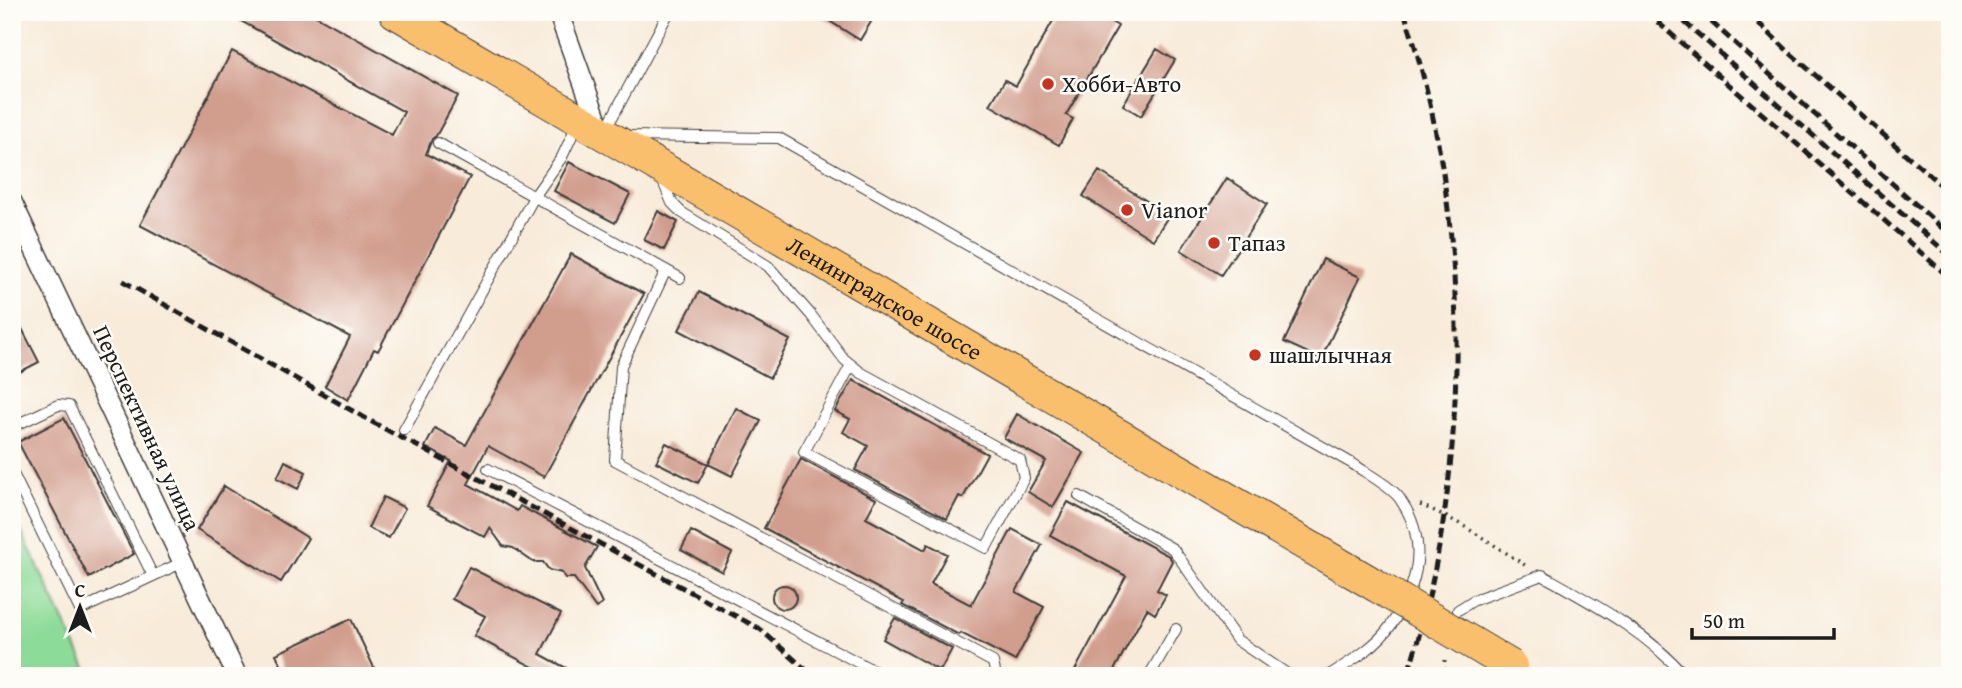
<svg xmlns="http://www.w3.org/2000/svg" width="1962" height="688" font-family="'Gentium Book Plus',serif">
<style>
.green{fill:#8ddb99;stroke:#547c5a;stroke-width:2}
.building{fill:#d19d8d}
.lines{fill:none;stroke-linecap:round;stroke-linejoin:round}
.lane-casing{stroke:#3d3b38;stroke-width:12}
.street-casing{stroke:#3d3b38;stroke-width:22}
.primary-casing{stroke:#3d3b38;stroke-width:34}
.path{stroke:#3d3b38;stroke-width:3.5;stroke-dasharray:2 5;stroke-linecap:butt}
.lane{stroke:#fff;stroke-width:10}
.street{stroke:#fff;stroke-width:19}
.primary{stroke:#f9bf6d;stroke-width:32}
.rail{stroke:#1c1c1c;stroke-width:5;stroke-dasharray:10 5;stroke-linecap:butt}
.primary-bridge-casing{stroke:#3d3b38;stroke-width:34;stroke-linecap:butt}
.primary-bridge{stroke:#f9bf6d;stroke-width:32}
.poi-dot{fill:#c8321e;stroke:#fdfcf7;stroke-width:2.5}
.labels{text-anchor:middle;stroke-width:5;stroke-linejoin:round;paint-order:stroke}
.poi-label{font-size:23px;fill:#1c1c1c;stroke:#fdfcf7;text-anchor:start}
.street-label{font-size:23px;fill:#1c1c1c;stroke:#fdfcf7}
</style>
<rect width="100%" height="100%" fill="#fdfcf7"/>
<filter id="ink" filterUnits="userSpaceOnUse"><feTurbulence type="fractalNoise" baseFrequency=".0143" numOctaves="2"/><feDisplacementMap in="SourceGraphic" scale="14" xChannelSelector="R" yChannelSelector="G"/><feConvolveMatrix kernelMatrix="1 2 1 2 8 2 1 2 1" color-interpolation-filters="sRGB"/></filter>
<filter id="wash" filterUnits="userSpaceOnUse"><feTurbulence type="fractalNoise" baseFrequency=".00686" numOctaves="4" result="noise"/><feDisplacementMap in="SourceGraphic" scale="28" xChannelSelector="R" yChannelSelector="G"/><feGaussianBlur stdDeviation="1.57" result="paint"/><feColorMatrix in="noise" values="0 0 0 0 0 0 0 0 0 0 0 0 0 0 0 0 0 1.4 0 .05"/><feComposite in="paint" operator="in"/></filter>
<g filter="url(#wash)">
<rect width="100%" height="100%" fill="#f8ebd9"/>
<path class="green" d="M12,512L90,676H12Z"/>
<g id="blocks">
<path class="building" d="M225,12H309L458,96L436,136L432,139L426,154L470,177L378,351L374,349L348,400L325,386L350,337L140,225L232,51L392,135L404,112Z
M815,12H877L860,40Z
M1058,12H1095L1118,26L1066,115L1073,119L1059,145L990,105L1005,80L1016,86Z
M1157,49L1175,60L1141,116L1123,105Z
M569,162L630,194L615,223L554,191Z
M1099,171L1169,215L1153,240L1083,196Z
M1227,178L1267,204L1221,275L1181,250Z
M658,211L678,222L664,250L644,240Z
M571,254L644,294L544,477L488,446L468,484L517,511L520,506L597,547L585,568L602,604L596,608L574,578H565L562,573L549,570L543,562H533L513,548L503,546L490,528L485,537L427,506L451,461L425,447L435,428L466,445Z
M1323,259L1360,277L1321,359L1284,342Z
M699,292L790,340L770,378L679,330Z
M12,309L39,362L12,376Z
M853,380L987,454L963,498L959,496L947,519L855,470L868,446L843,432L850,419L835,411Z
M736,408L761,421L732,476L708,464Z
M1017,414L1084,453L1053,507L1028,492L1046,461L1004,438Z
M64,418L134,554L89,578L18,442Z
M666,443L708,464L698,483L656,462Z
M801,459L876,499L866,518L925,550L928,544L947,554L931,584L971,605L1012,529L1042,545L1016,592L1044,607L1015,661L961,633L959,635L902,605L904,602L764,528Z
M285,461L306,472L298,489L277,478Z
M224,486L308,538L281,582L197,530Z
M383,497L405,508L389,538L368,528Z
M1068,502L1169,556L1172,561L1157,590L1166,595L1155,614L1147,609L1111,676H1072L1126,576L1050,535Z
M691,531L732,553L722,572L681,550Z
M469,567L561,614L540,654L581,676H550L474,636L485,616L452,599Z
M772 597a12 12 0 1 1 24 0a12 12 0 1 1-24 0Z
M895,618L952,649L940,671L883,639Z
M351,619L378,676H286L276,654Z"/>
</g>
</g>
<g filter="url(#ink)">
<use href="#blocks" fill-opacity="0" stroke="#3d3b38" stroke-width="2"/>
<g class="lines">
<defs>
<path id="lane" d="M606,129L669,12
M628,136L779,138L1353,464C1366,473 1392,487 1400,499C1429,541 1419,585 1391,625C1376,647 1350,662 1328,676
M438,143L680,278
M662,179L672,203L681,212L768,266L811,315L844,359L860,372L1020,460L1024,478L986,548L804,452L851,365
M666,270L621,366L615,460L993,662L996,676
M12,427L58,405L69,406L153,576
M404,430L534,197L562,157L577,125
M488,469L884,676
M12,472L80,610L183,562
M1079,496L1173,549L1237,640L1290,676
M1458,610L1474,600L1542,575C1592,603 1647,632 1685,676
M1149,676L1176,629"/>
<path id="street" d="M558,12L602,134
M12,202L237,676"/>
<g id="primary">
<path id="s1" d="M395,12L1375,585"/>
</g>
</defs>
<use href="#lane" class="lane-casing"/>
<use href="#street" class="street-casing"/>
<use href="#primary" class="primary-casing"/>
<path class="path" d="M1420,505C1458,519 1493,545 1528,567
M1444,676L1445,656"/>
<use href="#lane" class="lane"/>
<use href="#street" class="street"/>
<use href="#primary" class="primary"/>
<path class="rail" d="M1404,12C1473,213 1473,474 1407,676
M1646,12L1950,278
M1673,12L1950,256
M1700,12L1950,235
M1747,12L1790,53L1950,193
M123,281L374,423L760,629L813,676"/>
<defs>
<path id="primary-bridge" d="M1375,585L1511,666"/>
</defs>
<use href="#primary-bridge" class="primary-bridge-casing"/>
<use href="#primary-bridge" class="primary-bridge"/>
</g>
</g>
<g class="poi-dot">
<circle cx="1048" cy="84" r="7"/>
<circle cx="1127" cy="210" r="7"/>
<circle cx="1214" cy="243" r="7"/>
<circle cx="1255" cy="355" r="7"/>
</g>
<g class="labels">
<g class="poi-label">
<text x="1062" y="92">Хобби-Авто</text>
<text x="1141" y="218">Vianor</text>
<text x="1228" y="251">Тапаз</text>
<text x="1269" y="363">шашлычная</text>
</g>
<g class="street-label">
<text dy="8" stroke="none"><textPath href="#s1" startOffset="567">Ленинградское шоссе</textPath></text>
<text transform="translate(147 428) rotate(65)" y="8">Перспективная улица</text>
</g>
</g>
<rect width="1962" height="688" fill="none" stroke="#fdfcf7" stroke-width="42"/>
<g transform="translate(80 607)" stroke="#fdfcf7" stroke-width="5" paint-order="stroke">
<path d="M0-5L12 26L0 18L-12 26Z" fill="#1c1c1c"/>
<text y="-10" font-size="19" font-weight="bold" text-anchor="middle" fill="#1c1c1c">С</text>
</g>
<path d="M1692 628v10h142v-10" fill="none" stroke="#1c1c1c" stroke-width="3.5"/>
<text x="1703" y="628" font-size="21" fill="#1c1c1c" stroke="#fdfcf7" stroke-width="5" paint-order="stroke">50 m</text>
</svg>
